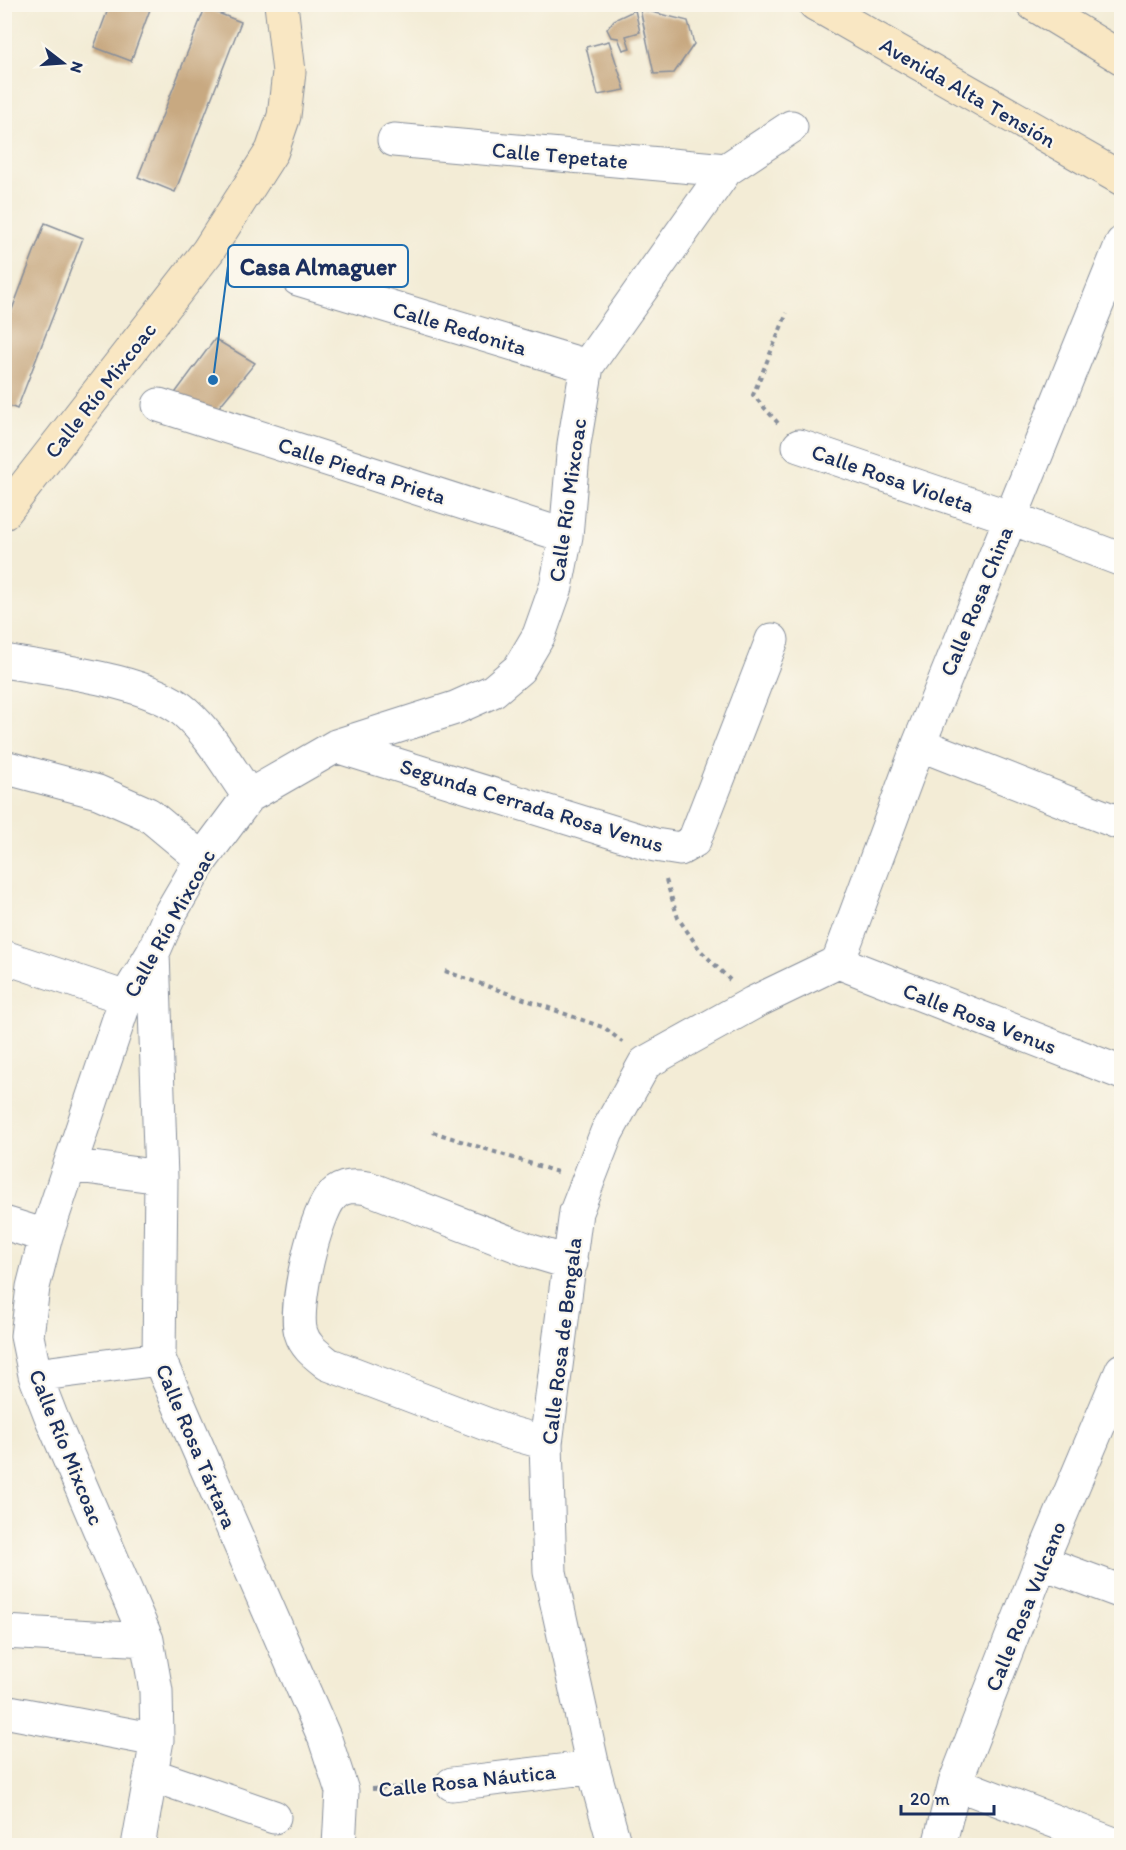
<svg xmlns="http://www.w3.org/2000/svg" width="1126" height="1850" font-family="Itim,sans-serif">
<style>
.building{fill:#c8a981}
.lines{fill:none;stroke-linecap:round;stroke-linejoin:round}
.street-casing{stroke:#878e9a;stroke-width:35}
.secondary-casing{stroke:#878e9a;stroke-width:35}
.path{stroke:#878e9a;stroke-width:4;stroke-dasharray:4.5 4.5;stroke-linecap:butt}
.street{stroke:#fff;stroke-width:33}
.secondary{stroke:#f9e7c3;stroke-width:33}
.labels{text-anchor:middle;stroke-width:4.5;stroke-linejoin:round;paint-order:stroke}
.street-label{font-size:22px;fill:#1b2f5e;stroke:#fbf7ec}
.leader{fill:none;stroke:#1f6fb2;stroke-width:2}
.callout-dot{fill:#1f6fb2;stroke:#fbf7ec;stroke-width:2}
.callout{fill:#fbf7ec;stroke:#1f6fb2;stroke-width:2}
.callout-label{font-size:24px;text-anchor:middle;font-weight:bold;fill:#1b2f5e}
</style>
<rect width="100%" height="100%" fill="#fbf7ec"/>
<filter id="ink" filterUnits="userSpaceOnUse"><feTurbulence type="fractalNoise" baseFrequency=".0167" numOctaves="2"/><feDisplacementMap in="SourceGraphic" scale="12" xChannelSelector="R" yChannelSelector="G"/><feConvolveMatrix kernelMatrix="1 2 1 2 8 2 1 2 1" color-interpolation-filters="sRGB"/></filter>
<filter id="wash" filterUnits="userSpaceOnUse"><feTurbulence type="fractalNoise" baseFrequency=".008" numOctaves="4" result="noise"/><feDisplacementMap in="SourceGraphic" scale="24" xChannelSelector="R" yChannelSelector="G"/><feGaussianBlur stdDeviation="1.35" result="paint"/><feColorMatrix in="noise" values="0 0 0 0 0 0 0 0 0 0 0 0 0 0 0 0 0 1.4 0 .05"/><feComposite in="paint" operator="in"/></filter>
<g filter="url(#wash)">
<rect width="100%" height="100%" fill="#f3ecd6"/>
<g id="blocks">
<path class="building" d="M110,4H152L131,61L94,47Z
M205,8L241,22L175,192L138,177Z
M640,9L688,21L694,44L674,73L654,74Z
M635,10L640,32L626,36L630,48L623,50L618,38L611,37L607,29L614,20Z
M609,41L625,90L598,95L586,47Z
M45,223L83,238L17,409L5,404V328Z
M215,339L255,363L214,413L173,396Z"/>
</g>
</g>
<g filter="url(#ink)">
<use href="#blocks" fill-opacity="0" stroke="#878e9a" stroke-width="1.5"/>
<g class="lines">
<defs>
<path id="street" d="M394,140L726,170
M298,279L587,366
M159,405L566,536
M799,446L1009,517L1122,560
M4,661C53,670 148,680 185,712C211,735 229,768 249,796
M919,744L1122,824
M336,746L655,845L680,849L694,841L772,640
M4,767L98,792L148,814L202,859
M153,953L161,1177L159,1359L325,1739L342,1791L339,1846
M4,957L126,998
M838,962L919,744L1122,243
M838,962L1122,1073
M70,1165L161,1177
M4,1223L46,1236
M35,1375L159,1359
M546,1443L507,1432L328,1364C317,1355 305,1347 301,1333C293,1309 315,1212 333,1195C343,1185 355,1186 368,1188L531,1251L571,1263
M1041,1562L1122,1592
M4,1632L147,1640
M4,1711L157,1740
M152,1775L274,1817
M955,1783L1119,1846
M452,1784L593,1767
M138,1846L157,1740L156,1691L147,1640L52,1419L35,1375L27,1336L33,1287L46,1236L126,998L153,953L171,912L202,859L249,796L336,746L455,708L493,691L519,669L539,635L556,587L566,536L574,444L587,366L726,170L791,127
M615,1846L593,1767L550,1572L546,1443L576,1212L607,1132L645,1063L753,1003L838,962
M939,1846L955,1783L1041,1562L1122,1370"/>
<path id="secondary" d="M815,4L1122,179
M1033,4L1122,58
M4,513L208,251L272,151L284,116L289,72L281,4"/>
</defs>
<use href="#street" class="street-casing"/>
<use href="#secondary" class="secondary-casing"/>
<path class="path" d="M778,423L753,395L787,313
M666,880L678,918L700,950L730,980
M445,971L605,1028L622,1042
M433,1132L557,1172
M372,1789L421,1786"/>
<use href="#street" class="street"/>
<use href="#secondary" class="secondary"/>
</g>
</g>
<g class="labels">
<g class="street-label">
<text transform="translate(968 92) rotate(30)" y="8">Avenida Alta Tensión</text>
<text transform="translate(560 155) rotate(5)" y="8">Calle Tepetate</text>
<text transform="translate(460 328) rotate(17)" y="8">Calle Redonita</text>
<text transform="translate(100 390) rotate(-52)" y="8">Calle Río Mixcoac</text>
<text transform="translate(362 470) rotate(18)" y="8">Calle Piedra Prieta</text>
<text transform="translate(893 478) rotate(19)" y="8">Calle Rosa Violeta</text>
<text transform="translate(567 500) rotate(-82)" y="8">Calle Río Mixcoac</text>
<text transform="translate(976 601) rotate(-68)" y="8">Calle Rosa China</text>
<text transform="translate(532 805) rotate(17)" y="8">Segunda Cerrada Rosa Venus</text>
<text transform="translate(169 923) rotate(-61)" y="8">Calle Río Mixcoac</text>
<text transform="translate(980 1018) rotate(21)" y="8">Calle Rosa Venus</text>
<text transform="translate(561 1341) rotate(-83)" y="8">Calle Rosa de Bengala</text>
<text transform="translate(197 1446) rotate(67)" y="8">Calle Rosa Tártara</text>
<text transform="translate(67 1447) rotate(68)" y="8">Calle Río Mixcoac</text>
<text transform="translate(1025 1606) rotate(-68)" y="8">Calle Rosa Vulcano</text>
<text transform="translate(467 1780) rotate(-6)" y="8">Calle Rosa Náutica</text>
</g>
</g>
<path class="leader" d="M213 380L228 266"/>
<circle class="callout-dot" cx="213" cy="380" r="6"/>
<rect class="callout" x="228" y="245" width="180" height="42" rx="6"/>
<g class="callout-label">
<text x="318" y="275">Casa Almaguer</text>
</g>
<rect width="1126" height="1850" fill="none" stroke="#fbf7ec" stroke-width="24"/>
<g transform="translate(63 63) rotate(107)" stroke="#fbf7ec" stroke-width="4.5" paint-order="stroke">
<path d="M0-4.5L10 22L0 15L-10 22Z" fill="#1b2f5e"/>
<text y="-9" font-size="16" font-weight="bold" text-anchor="middle" fill="#1b2f5e">N</text>
</g>
<path d="M901 1805v9h93v-9" fill="none" stroke="#1b2f5e" stroke-width="3"/>
<text x="910" y="1805" font-size="18" fill="#1b2f5e" stroke="#fbf7ec" stroke-width="4.5" paint-order="stroke">20 m</text>
</svg>
